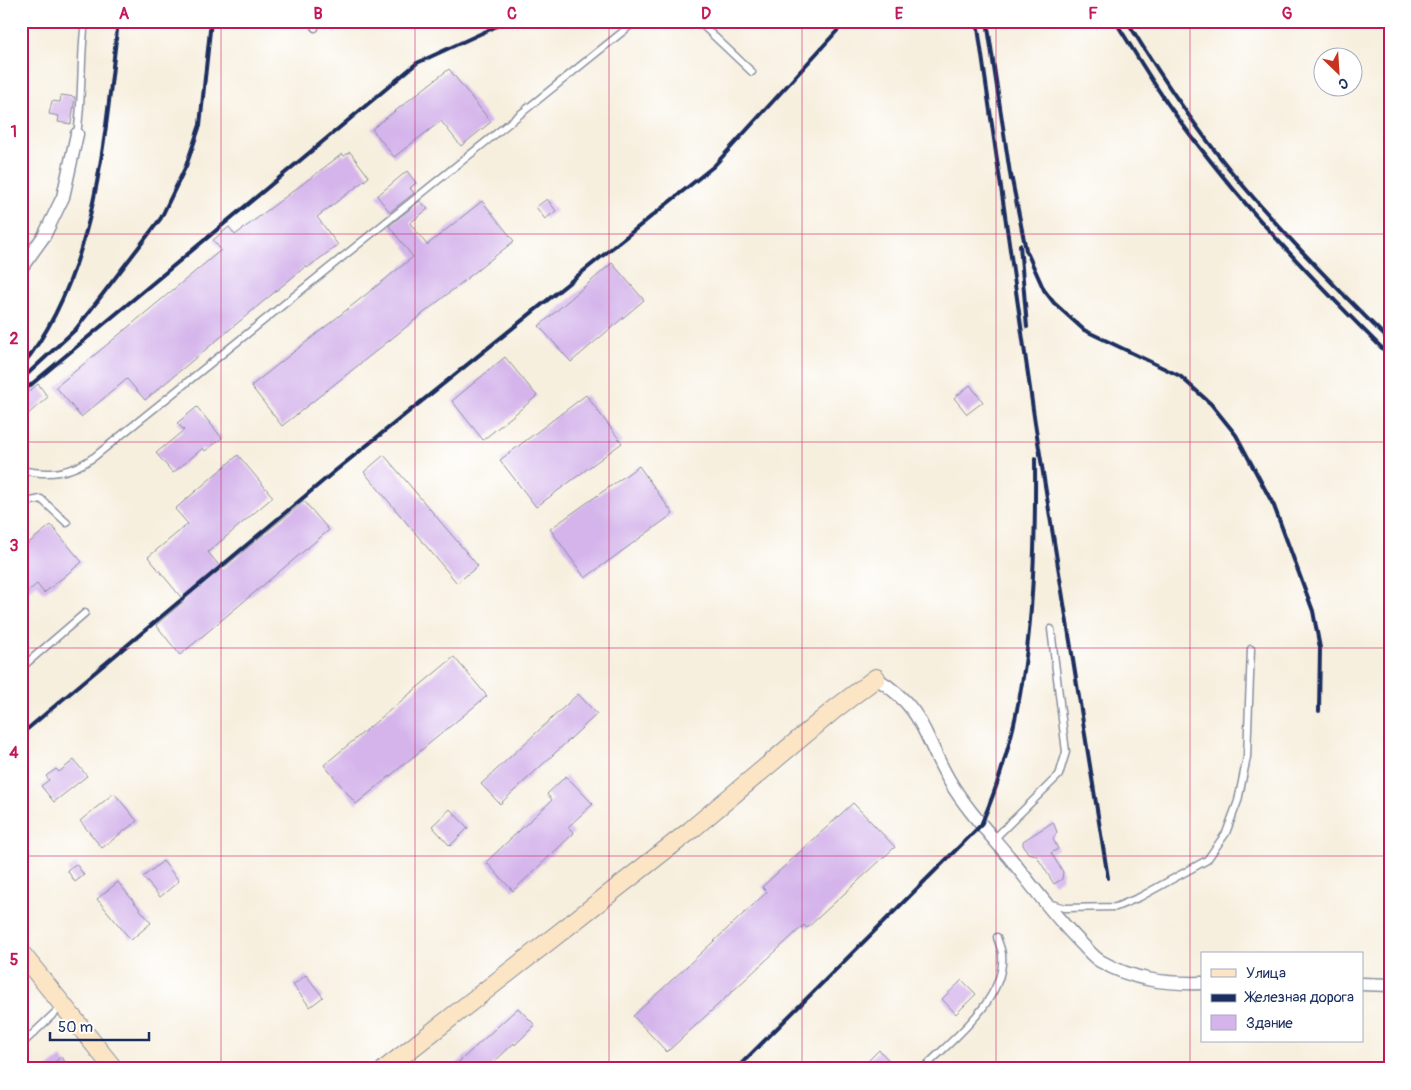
<svg xmlns="http://www.w3.org/2000/svg" width="1411" height="1090" font-family="Pangolin,sans-serif">
<style>
.building{fill:#d4b4eb}
.lines{fill:none;stroke-linecap:round;stroke-linejoin:round}
.lane-casing{stroke:#898f9e;stroke-width:9}
.street-casing{stroke:#898f9e;stroke-width:15}
.secondary-casing{stroke:#898f9e;stroke-width:20}
.lane{stroke:#fff;stroke-width:6}
.street{stroke:#fff;stroke-width:12}
.secondary{stroke:#fce5c4;stroke-width:18}
.rail{stroke:#1b2f5e;stroke-width:4}
.grid{fill:none;stroke:#c2185b;stroke-width:1;stroke-opacity:0.55}
.neatline{fill:none;stroke:#c2185b;stroke-width:2}
.grid-label{font-size:16px;text-anchor:middle;font-weight:bold;fill:#c2185b}
</style>
<rect width="100%" height="100%" fill="#fff"/>
<filter id="ink" filterUnits="userSpaceOnUse"><feTurbulence type="fractalNoise" baseFrequency=".02" numOctaves="2"/><feDisplacementMap in="SourceGraphic" scale="10" xChannelSelector="R" yChannelSelector="G"/><feConvolveMatrix kernelMatrix="1 2 1 2 8 2 1 2 1" color-interpolation-filters="sRGB"/></filter>
<filter id="wash" filterUnits="userSpaceOnUse"><feTurbulence type="fractalNoise" baseFrequency=".0096" numOctaves="4" result="noise"/><feDisplacementMap in="SourceGraphic" scale="20" xChannelSelector="R" yChannelSelector="G"/><feGaussianBlur stdDeviation="1.12" result="paint"/><feColorMatrix in="noise" values="0 0 0 0 0 0 0 0 0 0 0 0 0 0 0 0 0 1.4 0 .05"/><feComposite in="paint" operator="in"/></filter>
<g filter="url(#wash)">
<rect width="100%" height="100%" fill="#f7efde"/>
<g id="blocks">
<path class="building" d="M449,69L491,122L461,146L441,121L394,157L372,129Z
M61,95L75,97L71,124L58,122L59,116L49,114L52,101L60,102Z
M350,152L369,177L317,217L338,245L307,268L306,266L145,400L127,379L81,417L56,387L221,250L213,240L229,227L235,235L342,154L344,156Z
M407,171L416,183L410,188L414,193L390,212L377,196Z
M547,199L556,211L545,219L536,207Z
M420,201L428,209L410,223L427,245L482,201L514,241L282,426L251,386L413,257L389,226Z
M612,263L644,300L571,362L539,326Z
M505,357L537,396L483,440L452,401Z
M38,384L48,397L21,420V398Z
M970,385L983,402L967,414L954,398Z
M586,395L622,443L536,507L500,460Z
M197,407L222,438L205,451L203,448L173,473L156,453L184,430L177,423Z
M238,455L273,497L208,552L222,569L304,501L329,530L180,655L156,625L184,601L148,557L188,524L175,509Z
M384,455L478,566L457,583L364,472Z
M639,466L673,514L585,578L550,529Z
M51,525L82,562L44,593L37,584L21,597V549Z
M454,657L487,696L356,804L324,765Z
M578,694L597,714L500,804L481,784Z
M74,760L87,776L54,802L41,786L49,780L46,776L56,769L59,772Z
M566,776L593,804L568,827L574,833L513,891L486,862L552,800L547,794Z
M114,793L137,821L102,848L80,821Z
M853,803L895,847L807,928L804,925L667,1052L633,1016L767,892L762,887Z
M450,809L468,828L450,846L432,826Z
M1053,822L1057,832L1053,839L1058,849L1051,853L1063,872L1062,879L1054,884L1036,855L1028,853L1023,845V841Z
M163,861L179,881L160,897L143,877Z
M76,864L84,875L75,882L67,870Z
M118,882L151,923L131,940L97,899Z
M306,975L323,997L310,1007L293,985Z
M962,980L976,994L956,1014L942,999Z
M518,1008L535,1025L515,1045L514,1043L487,1069H451Z
M879,1050L897,1069H860Z
M61,1057L71,1069H46Z"/>
</g>
</g>
<g filter="url(#ink)">
<use href="#blocks" fill-opacity="0" stroke="#898f9e" stroke-width="1"/>
<g class="lines">
<defs>
<path id="lane" d="M698,21L752,72
M315,28L316,21
M77,134C83,97 80,59 85,21
M21,470C49,476 70,474 94,457L636,21
M21,503L41,499L67,523
M21,668L85,613
M994,839L1059,775L1066,752L1051,629
M1048,903L1065,908L1116,907L1140,897L1207,860L1226,833L1238,801L1247,757L1251,649
M21,1045L62,1006
M923,1069C951,1040 1006,1000 1002,955C1002,949 998,942 997,937"/>
<path id="street" d="M21,268L44,236L63,197L77,134
M876,678C926,710 922,734 949,780C966,809 989,833 1010,858C1033,887 1055,917 1081,943C1087,949 1093,957 1100,961C1133,980 1165,984 1202,983
M1362,984L1390,985"/>
<path id="secondary" d="M21,953L114,1069
M385,1069L691,830L835,709L876,678"/>
</defs>
<use href="#lane" class="lane-casing"/>
<use href="#street" class="street-casing"/>
<use href="#secondary" class="secondary-casing"/>
<use href="#lane" class="lane"/>
<use href="#street" class="street"/>
<use href="#secondary" class="secondary"/>
<path class="rail" d="M977,21L1035,423L1108,878
M987,21L1011,180
M1115,21C1135,52 1153,84 1175,114C1238,202 1313,280 1390,356
M1127,21C1163,80 1201,137 1246,189C1291,242 1340,292 1390,341
M1011,175L1026,250L1044,290L1054,303L1084,330L1180,376L1211,404L1236,435L1274,506L1313,611L1320,648L1319,711
M1020,245L1027,327
M21,367C97,275 105,134 118,21
M21,380L76,329L161,218L186,166L200,125L211,21
M21,393L417,63L508,21
M25,731L335,471L714,166L846,21
M736,1069L981,825C1032,709 1036,583 1035,458"/>
</g>
</g>
<path class="grid" d="M221,21V1069M415,21V1069M609,21V1069M802,21V1069M996,21V1069M1190,21V1069M21,234H1390M21,442H1390M21,648H1390M21,856H1390"/>
<rect width="1411" height="1090" fill="none" stroke="#fff" stroke-width="55"/>
<rect x="1201" y="952" width="162" height="90" fill="#ffffff" stroke="#a4acbf"/>
<rect x="1211" y="969" width="25" height="8" fill="#fce5c4" stroke="#a4acbf"/>
<text x="1246" y="978" font-size="15" fill="#1b2f5e">Улица</text>
<rect x="1211" y="994" width="25" height="8" fill="#1b2f5e" stroke="#a4acbf"/>
<text x="1246" y="1002" font-size="15" fill="#1b2f5e">Железная дорога</text>
<rect x="1211" y="1015" width="25" height="15" fill="#d4b4eb" stroke="#a4acbf"/>
<text x="1246" y="1028" font-size="15" fill="#1b2f5e">Здание</text>
<g transform="translate(1338 72) rotate(155)"><circle r="24" fill="#ffffff" stroke="#a4acbf"/>
<path d="M0-4L9 19L0 12L-9 19Z" fill="#c8321e"/>
<text y="-8" font-size="14" font-weight="bold" text-anchor="middle" fill="#1b2f5e">С</text>
</g>
<path d="M50 1032v8h99v-8" fill="none" stroke="#1b2f5e" stroke-width="2.5"/>
<text x="58" y="1032" font-size="15" fill="#1b2f5e" stroke="#ffffff" stroke-width="4" paint-order="stroke">50 m</text>
<rect x="28" y="28" width="1356" height="1034" class="neatline"/>
<g class="grid-label">
<text x="124" y="19">A</text>
<text x="318" y="19">B</text>
<text x="512" y="19">C</text>
<text x="706" y="19">D</text>
<text x="899" y="19">E</text>
<text x="1093" y="19">F</text>
<text x="1287" y="19">G</text>
<text x="14" y="137">1</text>
<text x="14" y="344">2</text>
<text x="14" y="551">3</text>
<text x="14" y="758">4</text>
<text x="14" y="965">5</text>
</g>
</svg>
